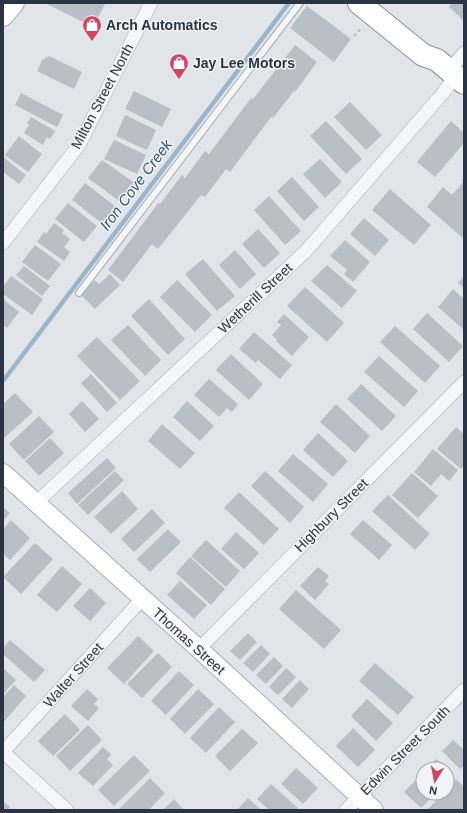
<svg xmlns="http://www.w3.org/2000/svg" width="467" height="813" font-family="Arial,sans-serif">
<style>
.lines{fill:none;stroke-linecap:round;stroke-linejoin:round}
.stream{stroke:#9db5ca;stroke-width:4.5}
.building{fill:#b9bfc7}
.lane-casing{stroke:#a6acb4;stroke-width:8}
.street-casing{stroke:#a6acb4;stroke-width:14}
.secondary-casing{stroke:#a6acb4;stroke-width:20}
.primary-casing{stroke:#a1aab6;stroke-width:22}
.highway-casing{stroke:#8993a1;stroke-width:24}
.path{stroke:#bbc0c5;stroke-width:2.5;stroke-dasharray:3 3;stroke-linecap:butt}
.lane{stroke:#f4f6f8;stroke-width:6}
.street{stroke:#f4f6f8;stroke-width:13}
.secondary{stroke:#fff;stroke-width:18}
.primary{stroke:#fff;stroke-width:20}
.highway{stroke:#fff;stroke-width:22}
.labels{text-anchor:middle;stroke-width:3;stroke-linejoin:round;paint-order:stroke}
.poi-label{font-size:14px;font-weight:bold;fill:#2a3442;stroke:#f1f4f7;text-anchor:start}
.street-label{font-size:14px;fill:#2a3442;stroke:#f1f4f7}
.water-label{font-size:15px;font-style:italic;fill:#345576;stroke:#f1f4f7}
</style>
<rect width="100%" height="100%" fill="#e1e5ea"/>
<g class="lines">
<path class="stream" d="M3,381L289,3"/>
</g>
<path class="building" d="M45,3H102L105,4L93,27Z
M452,3H464V21L449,7Z
M307,6L351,39L334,62L290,28Z
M295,45L317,62L295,92L294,91L273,118L271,117L230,172L226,169L205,197L201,195L158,249L152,244L123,282L108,270L159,202L160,204L182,175L185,178L205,151L209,154L251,98L253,99Z
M49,56L82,72L74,89L37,71L42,60Z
M134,91L171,109L162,127L125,109Z
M21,93L63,115L57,127L15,105Z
M350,102L382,135L366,150L334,117Z
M125,115L156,130L147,150L116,136Z
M31,117L55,131L50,139L47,137L43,145L24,133L29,125L27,123Z
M326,121L362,159L346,174L310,136Z
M451,121L464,133V143L435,177L417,162Z
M19,136L42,154L28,172L5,155Z
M114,140L146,155L137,174L104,159Z
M3,157L26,175L19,184L3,172Z
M320,159L342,182L325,198L303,174Z
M102,160L135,183L119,201L88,178Z
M292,177L319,207L304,221L277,191Z
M464,181V239L427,207L443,187L452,195Z
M85,183L116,207L103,224L72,200Z
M390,189L431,225L414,245L372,210Z
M269,196L301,231L285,245L254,210Z
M68,203L97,226L84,242L55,219Z
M364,218L389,240L375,256L350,234Z
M54,223L64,230L62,233L70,239L64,247L70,252L64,261L37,242L44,232L46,234Z
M258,229L280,253L264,268L242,244Z
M345,240L370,262L353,282L344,274L347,270L330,256Z
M35,245L61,264L48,281L22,262Z
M235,250L256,274L240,289L219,265Z
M203,259L235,296L217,311L185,274Z
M327,265L357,291L342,308L311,281Z
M24,266L50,286L42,296L16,275Z
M110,274L120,285L95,309L81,295L95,280L99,284Z
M11,276L43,299L32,315L3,294V287Z
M464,276V288L458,283Z
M177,280L212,315L195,332L160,297Z
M305,287L344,323L327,342L287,306Z
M453,289L464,299V330L438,307Z
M3,299L19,312L7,328L3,325Z
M149,299L185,339L168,355L131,316Z
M427,313L463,346L449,362L413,329Z
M284,314L309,337L292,356L276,341L277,340L272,335L281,325L277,322Z
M128,325L161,360L145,376L111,340Z
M395,326L440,366L425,383L380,342Z
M254,332L292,365L280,379L258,360L256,363L239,349Z
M97,337L140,381L120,400L77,356Z
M231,354L263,384L249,400L216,370Z
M379,356L418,391L404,407L364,372Z
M91,374L117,403L107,412L81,383Z
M209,379L238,404L232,412L227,408L219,417L194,395Z
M361,384L396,416L382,431L347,399Z
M15,393L33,412L3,439V404Z
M82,401L99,419L85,432L69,414Z
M187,401L214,426L200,441L173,417Z
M336,404L370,436L355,453L320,422Z
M39,416L54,432L24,460L9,444Z
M162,424L195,453L180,469L148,441Z
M456,427L464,434V465L461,469L437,449Z
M318,433L348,461L333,477L303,450Z
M50,438L64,453L39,476L25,461Z
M433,449L458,470L449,481L441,474L431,486L414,472Z
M293,454L328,484L313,502L278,471Z
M107,458L116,468L77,504L68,493Z
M115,471L124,480L88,515L78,505Z
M265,471L304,507L290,523L251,486Z
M412,473L438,496L418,518L392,495Z
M122,491L138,509L111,534L94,517Z
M239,492L279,529L264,545L224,508Z
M388,495L430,534L415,550L372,511Z
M3,507L10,513L3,521Z
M152,509L165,523L134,552L121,539Z
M11,520L30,538L10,560L3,554V529Z
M363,520L392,545L379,560L350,534Z
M168,529L181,542L150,572L137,559Z
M236,532L259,553L244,569L221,549Z
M206,540L240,571L226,587L191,556Z
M35,543L53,559L21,594L3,577Z
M190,557L225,589L211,605L176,573Z
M62,566L82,584L57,612L37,595Z
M318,567L329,576L325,581L329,584L315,600L300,586Z
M180,581L207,605L194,619L167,595Z
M90,588L106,603L90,621L73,606Z
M296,590L341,630L324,649L279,609Z
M248,633L257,642L240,660L230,651Z
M138,636L154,651L124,684L107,668Z
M10,640L45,670L34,682L3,654V648Z
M261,645L270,654L253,672L243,663Z
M158,653L172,667L142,698L127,684Z
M274,657L283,666L266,684L256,675Z
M375,663L414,697L398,715L359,681Z
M3,668L16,680L3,694Z
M286,668L296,677L278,695L269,687Z
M179,671L194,685L166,715L151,701Z
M300,680L309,689L292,708L282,699Z
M14,685L26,696L3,723V697Z
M87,689L98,699L94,704L99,708L88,721L71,706Z
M198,689L214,704L185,734L170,719Z
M367,699L393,723L376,741L351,716Z
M219,707L235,722L206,753L190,738Z
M65,714L80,730L53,756L38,741Z
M88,725L102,740L70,771L56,756Z
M353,728L375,750L358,767L336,746Z
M242,729L258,743L230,771L215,756Z
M453,740L464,750V765L460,769L442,751Z
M103,747L111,754L107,759L113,765L93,786L78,773Z
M134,755L150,771L114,806L98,790Z
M436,759L447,769H427Z
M296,768L318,788L303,804L281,784Z
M447,769L453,775L447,781Z
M423,773V793H436L421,808L404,792Z
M150,778L165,793L149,810H118Z
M456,779L464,787V807L461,810H427L443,793H447V789Z
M271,784L298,808L296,810H269L257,799Z
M248,798L261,810H237Z
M174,799L184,810H163Z
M3,801L10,807L7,810H3Z"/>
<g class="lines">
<defs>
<path id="lane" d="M79,293L300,3"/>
<path id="street" d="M449,70L464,53
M3,243L79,145L151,3
M36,503L306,251L443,93L456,76
M199,649L464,382
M3,752L142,599
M3,752L67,810
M346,810L464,690"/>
<path id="secondary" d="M3,473L199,649L374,810"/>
<path id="primary" d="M3,16L14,3"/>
<path id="highway" d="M359,3L423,55L437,60L464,83"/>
</defs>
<use href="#lane" class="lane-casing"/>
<use href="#street" class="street-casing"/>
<use href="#secondary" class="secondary-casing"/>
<use href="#primary" class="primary-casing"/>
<use href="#highway" class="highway-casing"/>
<path class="path" d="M354,36L361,28"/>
<use href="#lane" class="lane"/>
<use href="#street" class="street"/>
<use href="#secondary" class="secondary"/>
<use href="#primary" class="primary"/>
<use href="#highway" class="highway"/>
</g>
<defs>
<symbol id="shop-pin" viewBox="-11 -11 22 30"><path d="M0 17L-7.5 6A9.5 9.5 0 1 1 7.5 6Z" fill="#ce4763" stroke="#f1f4f7"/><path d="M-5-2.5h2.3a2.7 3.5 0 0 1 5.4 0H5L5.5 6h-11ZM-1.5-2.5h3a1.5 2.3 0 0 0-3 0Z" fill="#fff"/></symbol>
</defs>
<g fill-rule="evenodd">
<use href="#shop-pin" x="81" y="14" width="22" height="30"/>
<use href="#shop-pin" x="168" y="52" width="22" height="30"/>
</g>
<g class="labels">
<g class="poi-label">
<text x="106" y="30">Arch Automatics</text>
<text x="193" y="68">Jay Lee Motors</text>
</g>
<g class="street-label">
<text transform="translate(102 96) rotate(-62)" y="5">Milton Street North</text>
<text transform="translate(255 298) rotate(-43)" y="5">Wetherill Street</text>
<text transform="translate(331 515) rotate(-45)" y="5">Highbury Street</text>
<text transform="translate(189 641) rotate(42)" y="5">Thomas Street</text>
<text transform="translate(73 675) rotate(-48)" y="5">Walter Street</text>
<text transform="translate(405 750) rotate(-45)" y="5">Edwin Street South</text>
</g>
<g class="water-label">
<text transform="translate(136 185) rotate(-53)" y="5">Iron Cove Creek</text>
</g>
</g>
<rect width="467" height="813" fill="none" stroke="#2a3442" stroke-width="8"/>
<g transform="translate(435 781) rotate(190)"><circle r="19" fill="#f1f4f7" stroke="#a1a7af"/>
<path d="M0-3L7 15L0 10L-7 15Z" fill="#ce4763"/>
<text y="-6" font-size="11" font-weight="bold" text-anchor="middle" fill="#2a3442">N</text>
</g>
</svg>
